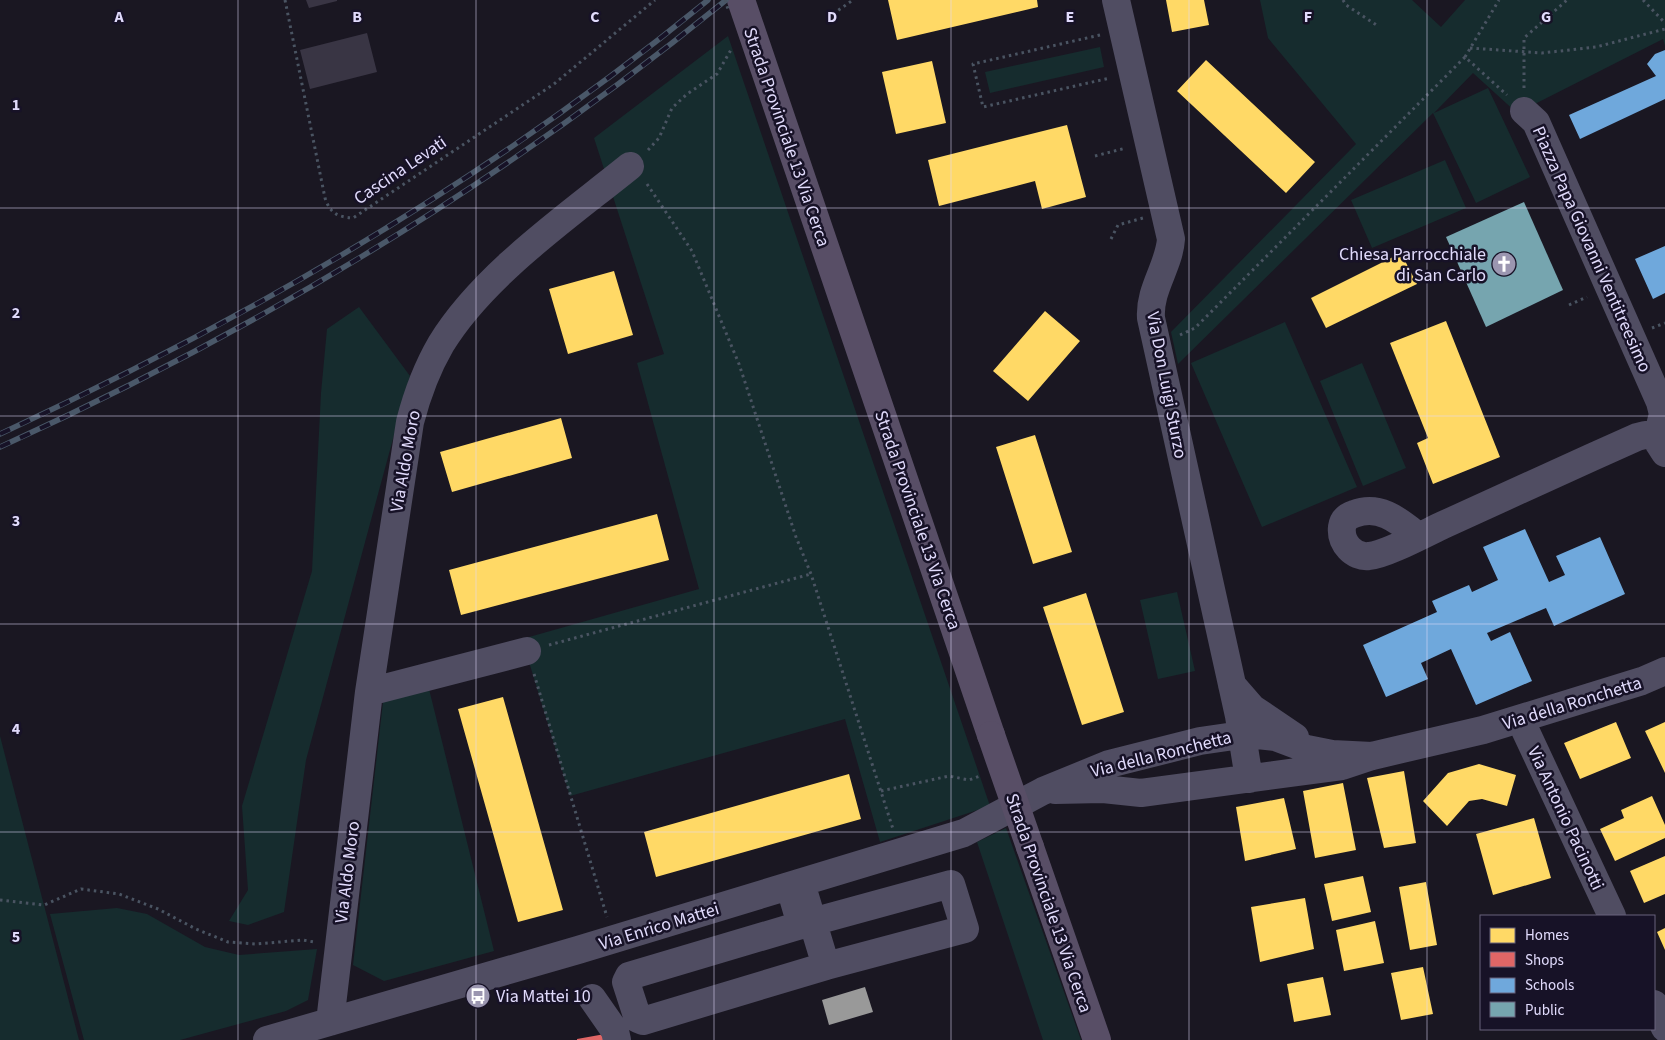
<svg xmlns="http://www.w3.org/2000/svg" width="1665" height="1040" font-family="'Source Sans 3',sans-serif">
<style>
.green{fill:#162c2e}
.homes{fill:#ffd966}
.shops{fill:#e06666}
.schools{fill:#6fa8dc}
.public{fill:#76a5af}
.industry{fill:#999}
.building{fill:#393544}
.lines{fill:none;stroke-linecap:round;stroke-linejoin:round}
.path{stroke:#4a5462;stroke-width:3;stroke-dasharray:2.5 4;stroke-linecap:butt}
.minor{stroke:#504d62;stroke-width:28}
.major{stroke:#584e66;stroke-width:28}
.rail-casing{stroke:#4a5869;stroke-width:5.5}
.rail{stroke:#171227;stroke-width:4;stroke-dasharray:11;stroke-linecap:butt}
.path-bridge{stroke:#4a5462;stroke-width:3;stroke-dasharray:2.5 4;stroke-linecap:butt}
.major-bridge{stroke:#584e66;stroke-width:28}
.grid{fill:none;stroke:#e1dbfc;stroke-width:1;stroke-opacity:0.55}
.labels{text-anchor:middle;stroke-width:5;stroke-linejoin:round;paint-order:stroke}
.street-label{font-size:18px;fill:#e1dbfc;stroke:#171227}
.poi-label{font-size:18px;fill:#e1dbfc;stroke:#171227;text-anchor:end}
.grid-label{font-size:16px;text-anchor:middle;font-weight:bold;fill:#e1dbfc;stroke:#171227;stroke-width:5;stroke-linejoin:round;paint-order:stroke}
</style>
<rect width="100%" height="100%" fill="#1a1722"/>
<path class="green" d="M1260,0H1412L1441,27L1465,0H1665V46L1663,39L1517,113L1473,73L1434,113L1488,88L1530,177L1476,203L1433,113L1178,364L1171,332L1356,144L1268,38Z
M728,36L990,806L880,842L845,719L570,796L522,639L699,589L637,363L664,354L594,138Z
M1100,47L1104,67L990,93L985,72Z
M1445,160L1466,208L1372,248L1351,200Z
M359,307L410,376L306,760L284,912L248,925L229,921L248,890L242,806L312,571L321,393L327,329Z
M1285,322L1357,487L1262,527L1191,363Z
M1362,363L1406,468L1363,486L1320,381Z
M1177,592L1195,671L1158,679L1140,600Z
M429,689L494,951L384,981L353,965L383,702Z
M0,736L79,1040H0Z
M1006,828L1081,1040H1043L977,842Z
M117,908L147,914L205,947L239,955L317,949L308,1000L286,1011L180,1040H84L50,914Z"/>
<path class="homes" d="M888,0H1037L1038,7L897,40Z
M1166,0H1204L1209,25L1172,32Z
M1206,60L1315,162L1286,193L1177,91Z
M932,61L946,123L896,134L882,72Z
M1067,125L1086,197L1042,209L1035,181L939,206L928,160Z
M1401,253L1417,284L1326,328L1311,298Z
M614,271L633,335L568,354L549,289Z
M1045,311L1080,341L1028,401L993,371Z
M1446,321L1500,457L1433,484L1417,443L1428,438L1390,343Z
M561,418L572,458L452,492L440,452Z
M1035,435L1072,552L1033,564L996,447Z
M657,514L669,560L461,615L449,570Z
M1086,593L1124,712L1082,725L1043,607Z
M503,697L563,910L518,922L458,709Z
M1616,722L1631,758L1580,779L1564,743Z
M1665,722V773L1645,731Z
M1479,764L1516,775L1507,806L1482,799L1469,801L1447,826L1423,801L1448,773Z
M1404,771L1416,843L1384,848L1367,778Z
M849,774L861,819L656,877L644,832Z
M1343,783L1356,850L1315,858L1303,791Z
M1652,796L1665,825V838L1615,861L1600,829L1624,818L1621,810Z
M1284,798L1296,849L1245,861L1236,807Z
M1534,818L1551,878L1493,895L1476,834Z
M1665,856V894L1644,903L1630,871Z
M1363,876L1371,912L1332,921L1324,884Z
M1426,882L1437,945L1410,950L1399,887Z
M1305,898L1314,949L1260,962L1251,907Z
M1375,921L1384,963L1344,971L1336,930Z
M1665,928V950L1657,932Z
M1423,967L1433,1014L1401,1020L1391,973Z
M1323,977L1331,1015L1294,1022L1287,984Z"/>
<path class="shops" d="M605,1034L606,1040H577V1039Z"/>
<path class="schools" d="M1665,50V99L1580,139L1569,115L1656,76L1647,64L1655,54Z
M1665,246V293L1653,299L1635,259Z
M1525,529L1549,582L1565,575L1556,556L1600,537L1625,594L1554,626L1546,608L1487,633L1491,641L1510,632L1532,681L1476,705L1451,649L1421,663L1428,679L1386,697L1363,645L1437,612L1432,601L1469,585L1472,592L1498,580L1483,547Z"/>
<path class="public" d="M1524,202L1563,290L1486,327L1446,237Z"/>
<path class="industry" d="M865,987L873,1012L829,1025L822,1000Z"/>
<path class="building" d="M306,0H337V1L309,8Z
M367,33L377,72L310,89L300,50Z"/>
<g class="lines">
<path class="path" d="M285,0L325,198C330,213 337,217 353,218L554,84L655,0
M1343,0L1346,5L1378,26
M1643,0L1665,23
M833,14L853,0
M1100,35L973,64L983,107L1110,78
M1470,48L1542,53L1596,47L1665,29
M1465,57L1499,0
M1524,88V38L1567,0
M648,150L659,138L672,108L687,94L717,74L732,48
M1095,156L1126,148
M647,184L692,251L739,364L796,537L811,574L893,829
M1111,239L1118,225L1143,218
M1569,305L1587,297
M1652,328L1665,323
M1180,335L1195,328L1465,57L1507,95
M549,645L811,574
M534,674L607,917
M881,791L949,776L969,780L980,776
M0,900L44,905L81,889L119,894L158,909L196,929L228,942L256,944L303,940L314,942"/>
<path class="minor" d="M1116,0L1171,239C1169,267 1149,289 1151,318L1239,716L1249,779
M1524,111L1536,122L1660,402L1663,414L1657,438
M1418,536C1399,521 1380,504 1354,514C1348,516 1343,520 1342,527C1340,543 1354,558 1369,556C1385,555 1426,533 1443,525C1507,496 1572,466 1637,437L1645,435L1654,436L1665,453
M1232,685L1252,708L1295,737
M369,692L527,651
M1520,719L1612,916
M1055,790L1103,789L1141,793L1342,766L1372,756L1483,730L1642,681L1665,671
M790,887L801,925L629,976L626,982L638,1019L643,1021L826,966L801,883
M801,925L951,884L965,929L826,966
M592,998L615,1031L617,1040
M1654,1004L1665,1028
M330,1022L369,692L410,422C417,395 427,368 441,344C483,275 567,217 630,166
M267,1040L578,950L964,833L1043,791L1109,764L1200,741L1248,734L1275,737L1307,749L1332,754L1372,756"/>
<path class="major" d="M741,0L991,735
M1030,847L1097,1040"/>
<defs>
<path id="rail" d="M0,434C251,318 493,176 708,0
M0,447C260,329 505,180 726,0"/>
</defs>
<use href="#rail" class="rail-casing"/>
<use href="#rail" class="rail"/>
<path class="path-bridge" d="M725,0L729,12"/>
<path class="major-bridge" d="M991,735L1030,847"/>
</g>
<path class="grid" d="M238,0V1040M476,0V1040M714,0V1040M951,0V1040M1189,0V1040M1427,0V1040M0,208H1665M0,416H1665M0,624H1665M0,832H1665"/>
<defs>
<symbol id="church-disc" viewBox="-11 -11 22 22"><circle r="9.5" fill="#9b96b0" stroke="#171227"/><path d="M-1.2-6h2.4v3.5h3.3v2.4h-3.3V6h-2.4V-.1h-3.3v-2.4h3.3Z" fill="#fff"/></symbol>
<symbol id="bus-disc" viewBox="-11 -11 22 22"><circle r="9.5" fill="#9b96b0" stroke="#171227"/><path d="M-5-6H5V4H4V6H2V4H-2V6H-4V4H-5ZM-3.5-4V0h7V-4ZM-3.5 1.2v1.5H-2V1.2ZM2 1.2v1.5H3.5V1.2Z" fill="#fff"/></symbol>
</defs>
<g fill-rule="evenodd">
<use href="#church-disc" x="1490" y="250" width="28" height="28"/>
<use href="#bus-disc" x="464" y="982" width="28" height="28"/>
</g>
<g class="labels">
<g class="street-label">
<text transform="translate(787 137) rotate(71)" y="6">Strada Provinciale 13 Via Cerca</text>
<text transform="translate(400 170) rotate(-34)" y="6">Cascina Levati</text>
<text transform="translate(1592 249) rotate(66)" y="6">Piazza Papa Giovanni Ventitreesimo</text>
<text transform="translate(1167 385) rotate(79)" y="6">Via Don Luigi Sturzo</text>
<text transform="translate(405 461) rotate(-80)" y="6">Via Aldo Moro</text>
<text transform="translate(918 520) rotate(71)" y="6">Strada Provinciale 13 Via Cerca</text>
<text transform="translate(1572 703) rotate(-17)" y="6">Via della Ronchetta</text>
<text transform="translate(1161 754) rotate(-14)" y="6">Via della Ronchetta</text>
<text transform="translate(1566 818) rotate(65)" y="6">Via Antonio Pacinotti</text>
<text transform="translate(347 872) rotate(-83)" y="6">Via Aldo Moro</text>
<text transform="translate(1049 903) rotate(71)" y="6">Strada Provinciale 13 Via Cerca</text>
<text transform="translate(659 926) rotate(-17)" y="6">Via Enrico Mattei</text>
</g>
<g class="poi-label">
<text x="1486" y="260">Chiesa Parrocchiale<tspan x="1486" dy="21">di San Carlo</tspan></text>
<text x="496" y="1002" text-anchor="start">Via Mattei 10</text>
</g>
</g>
<g class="grid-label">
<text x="119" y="22">A</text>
<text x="357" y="22">B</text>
<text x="595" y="22">C</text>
<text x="832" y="22">D</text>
<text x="1070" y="22">E</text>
<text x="1308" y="22">F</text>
<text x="1546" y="22">G</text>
<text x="16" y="110">1</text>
<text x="16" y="318">2</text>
<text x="16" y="526">3</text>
<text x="16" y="734">4</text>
<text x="16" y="942">5</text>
</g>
<rect x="1480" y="915" width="175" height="115" fill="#171227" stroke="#68627c"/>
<rect x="1490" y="928" width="25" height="15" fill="#ffd966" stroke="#68627c"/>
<text x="1525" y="940" font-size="15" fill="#e1dbfc">Homes</text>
<rect x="1490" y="952" width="25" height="15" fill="#e06666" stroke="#68627c"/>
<text x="1525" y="965" font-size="15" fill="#e1dbfc">Shops</text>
<rect x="1490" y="978" width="25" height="15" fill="#6fa8dc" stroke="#68627c"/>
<text x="1525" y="990" font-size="15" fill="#e1dbfc">Schools</text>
<rect x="1490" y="1002" width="25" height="15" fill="#76a5af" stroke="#68627c"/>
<text x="1525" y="1015" font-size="15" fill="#e1dbfc">Public</text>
</svg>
